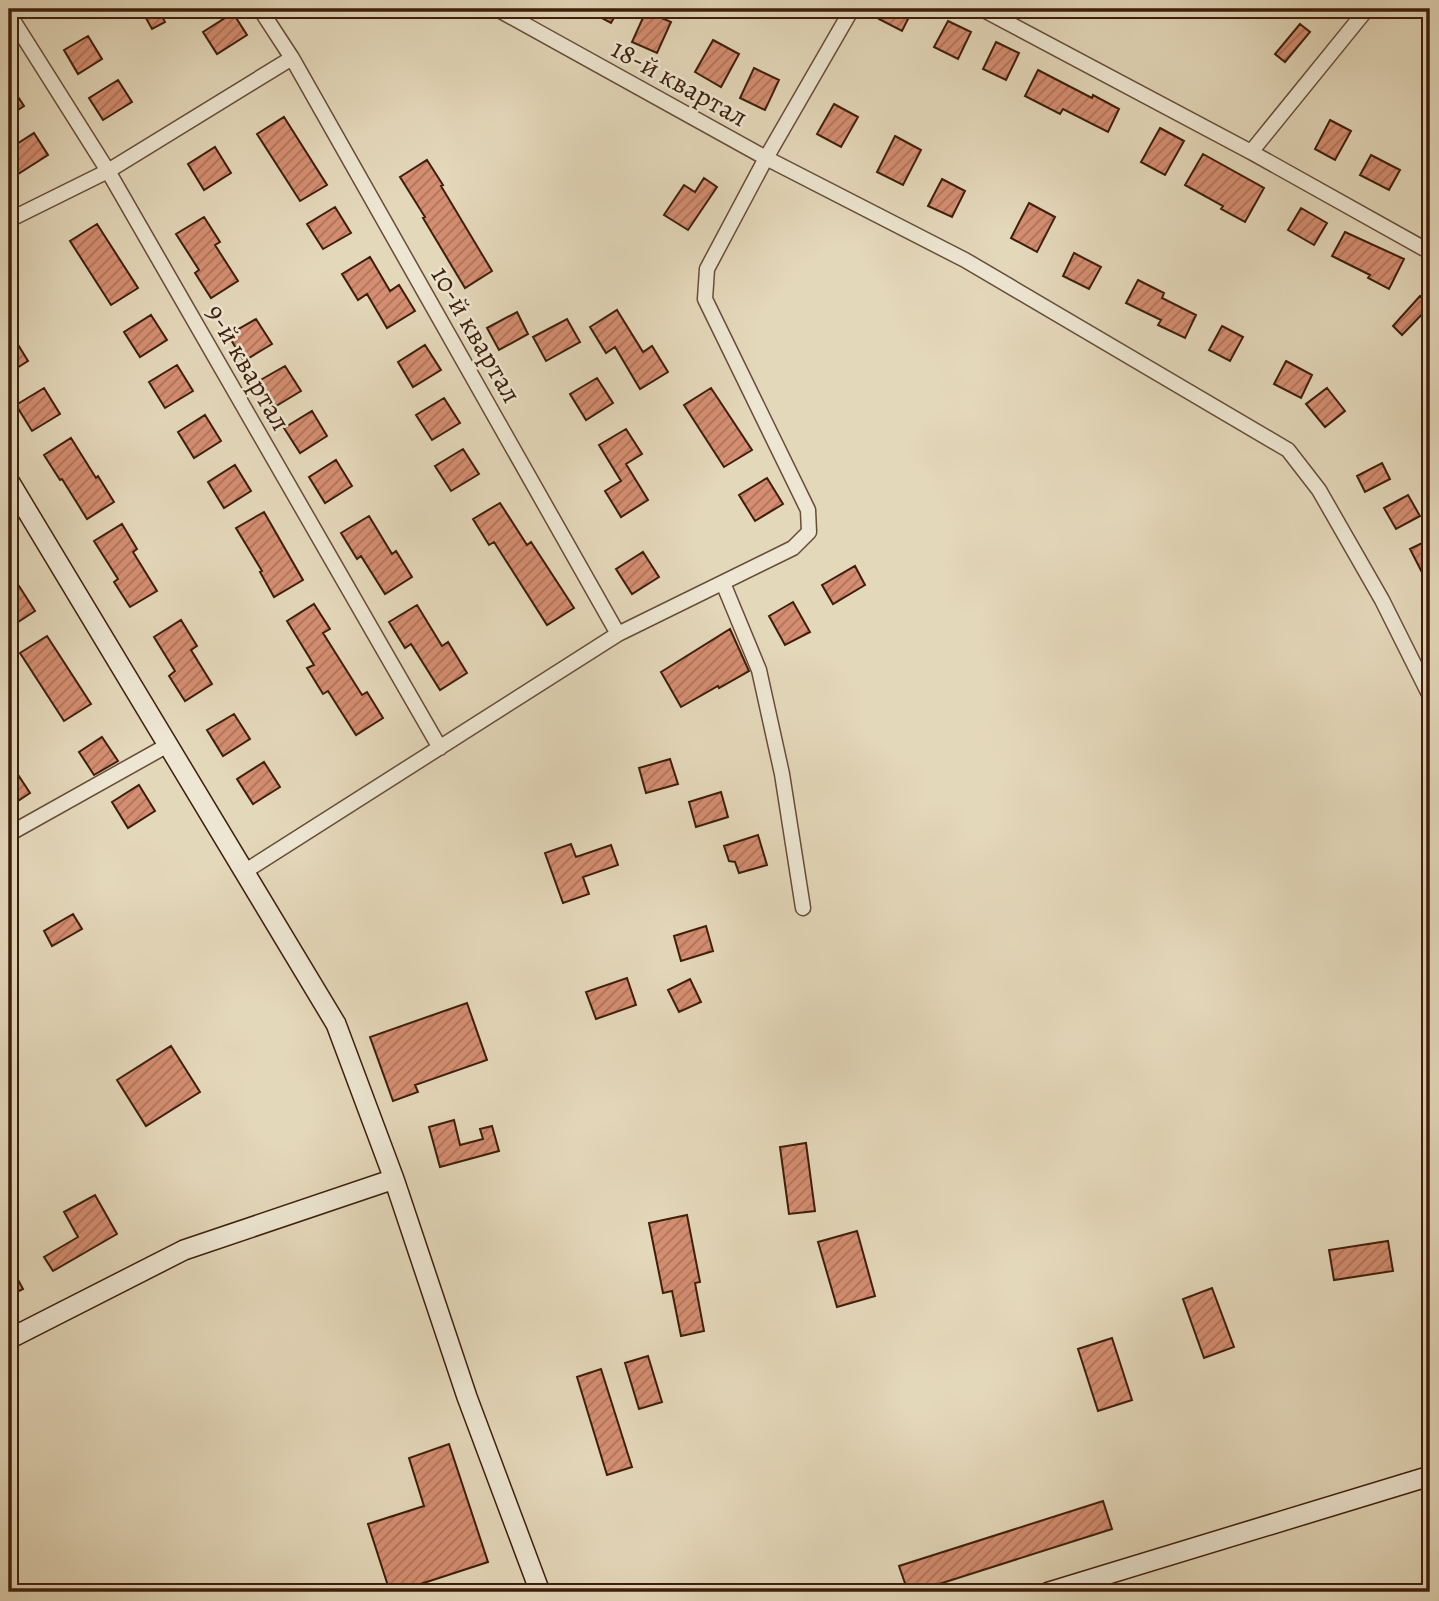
<svg xmlns="http://www.w3.org/2000/svg" width="1439" height="1601" font-family="Alegreya,serif">
<style>
.building{fill:url(#building-hatch);stroke:#3e1e0b;stroke-width:2}
.lines{fill:none;stroke-linecap:round;stroke-linejoin:round}
.street-casing{stroke:#684c37;stroke-width:17}
.secondary-casing{stroke:#3e1e0b;stroke-width:22}
.street{stroke:#ede6d2;stroke-width:14}
.secondary{stroke:#ede6d2;stroke-width:19}
.labels{text-anchor:middle;stroke-width:5;stroke-linejoin:round;paint-order:stroke}
.street-label{font-size:28px;fill:#3e1e0b;stroke:#ede6d2}
</style>
<defs>
<pattern id="building-hatch" width="6" height="6" patternUnits="userSpaceOnUse" patternTransform="scale(1.75)"><rect width="6" height="6" fill="#d58e71"/><path d="M-1 1l2-2M0 6l6-6M5 7l2-2" fill="none" stroke="#ae735b"/></pattern>
</defs>
<rect width="100%" height="100%" fill="#e4d8ba"/>
<filter id="stains"><feTurbulence type="fractalNoise" baseFrequency=".00286" numOctaves="4"/><feColorMatrix values="0 0 0 0 .2 0 0 0 0 .09 0 0 0 0 .02 0 0 0 .5 -.17"/></filter>
<radialGradient id="worn" r=".72"><stop offset=".6" stop-color="#630" stop-opacity="0"/><stop offset="1" stop-color="#630" stop-opacity=".3"/></radialGradient>
<path class="building" d="M141,9H158L165,22L152,29Z
M585,9H619L611,23Z
M884,9H913L902,31L879,19Z
M646,11L671,22L657,53L632,42Z
M233,13L247,35L217,54L203,32Z
M948,21L971,32L958,59L934,47Z
M1300,24L1310,32L1285,62L1275,54Z
M88,36L102,59L78,74L64,50Z
M713,40L739,54L721,87L695,72Z
M996,42L1019,53L1006,80L983,69Z
M754,68L779,80L765,110L740,98Z
M1038,70L1092,98L1093,95L1119,109L1108,132L1063,109L1060,114L1025,96Z
M118,80L132,102L103,120L89,98Z
M9,83L24,106L9,116Z
M834,104L858,117L841,147L817,134Z
M284,117L327,185L300,201L257,134Z
M1330,120L1351,131L1335,160L1315,149Z
M1160,128L1184,141L1165,175L1141,162Z
M34,133L48,155L18,174L9,159V149Z
M895,136L921,150L903,185L877,172Z
M215,147L231,173L204,190L188,164Z
M1203,154L1264,188L1245,222L1221,209L1223,206L1185,185Z
M1371,155L1400,170L1389,190L1360,175Z
M427,160L443,185L441,186L492,271L465,288L423,218L425,217L400,177Z
M704,178L717,187L688,230L664,215L684,185L695,192Z
M942,179L965,191L952,217L928,206Z
M1029,203L1055,217L1037,252L1011,238Z
M335,207L351,233L323,249L307,224Z
M1301,208L1327,223L1314,245L1288,230Z
M204,217L220,242L215,245L238,281L211,298L195,273L199,270L176,234Z
M97,224L138,288L111,305L70,241Z
M1345,232L1404,259L1389,289L1368,278L1370,275L1332,256Z
M1074,253L1101,267L1089,289L1063,276Z
M370,257L390,291L399,285L415,311L387,328L367,294L358,300L342,274Z
M1138,280L1164,293L1162,298L1196,315L1185,338L1158,325L1161,320L1126,303Z
M1420,296L1430,306L1402,335L1393,326Z
M617,310L643,352L652,346L668,372L640,389L615,347L606,353L590,327Z
M517,312L528,334L499,350L487,328Z
M151,315L167,340L140,357L124,332Z
M256,319L272,344L244,361L228,335Z
M567,319L580,342L546,361L533,337Z
M1222,326L1243,337L1230,361L1209,350Z
M9,330L28,361L9,373Z
M425,345L441,370L413,387L398,362Z
M1286,361L1312,375L1301,398L1274,384Z
M177,365L193,391L165,408L149,382Z
M285,366L301,391L273,408L257,382Z
M597,378L613,403L586,420L570,394Z
M44,388L60,414L32,431L16,405Z
M711,388L752,450L724,467L684,405Z
M1327,388L1345,411L1325,427L1306,404Z
M444,398L460,423L432,440L416,415Z
M312,411L327,436L300,453L284,428Z
M205,415L221,441L194,458L178,432Z
M626,429L642,454L626,464L648,500L621,517L605,491L621,481L599,445Z
M71,438L96,478L98,476L114,502L87,519L62,479L60,480L44,455Z
M463,449L479,474L451,491L435,466Z
M336,460L352,486L325,503L309,477Z
M1382,463L1390,479L1365,492L1357,476Z
M235,465L251,491L224,508L208,482Z
M767,478L783,504L755,521L739,495Z
M1408,495L1420,516L1396,529L1384,508Z
M500,503L527,545L531,542L574,608L547,625L494,542L489,545L473,519Z
M264,512L303,580L274,597L260,572L262,571L236,528Z
M369,516L392,554L396,551L412,577L385,594L361,556L357,559L341,533Z
M122,524L137,549L133,552L157,591L130,607L114,582L118,579L94,541Z
M1430,539V588L1410,549Z
M643,552L659,577L632,594L616,569Z
M855,566L865,585L833,604L822,585Z
M19,586L35,611L9,628V592Z
M793,602L810,632L785,645L769,616Z
M314,604L330,629L323,633L362,695L367,692L383,718L356,735L328,691L323,694L307,668L314,665L287,621Z
M417,605L442,646L448,642L467,673L440,690L411,644L405,648L389,622Z
M181,620L197,646L191,650L212,684L185,701L169,676L175,671L154,637Z
M730,629L749,671L719,688L718,686L681,707L661,672Z
M47,636L91,704L64,721L20,653Z
M234,714L250,739L223,756L207,730Z
M102,737L118,761L94,775L79,752Z
M670,759L678,784L646,793L639,768Z
M9,761L30,793L9,807Z
M264,762L280,787L253,804L237,779Z
M139,785L155,811L128,828L112,802Z
M721,792L728,817L696,827L689,802Z
M758,835L767,865L739,873L735,862L729,861L724,846Z
M571,844L576,857L611,845L618,865L583,877L589,894L563,903L545,853Z
M73,914L82,929L52,946L44,931Z
M706,926L713,951L681,961L674,936Z
M627,978L636,1005L596,1019L586,992Z
M690,979L701,1002L679,1012L668,990Z
M467,1003L487,1060L415,1085L418,1092L393,1101L370,1037Z
M171,1046L200,1092L146,1126L117,1080Z
M454,1120L460,1145L483,1139L480,1129L492,1126L499,1151L440,1167L429,1127Z
M806,1143L815,1211L789,1214L780,1147Z
M95,1195L117,1234L53,1271L44,1257L78,1237L64,1212Z
M687,1215L700,1282L695,1283L704,1331L681,1336L672,1291L663,1293L649,1223Z
M857,1231L875,1296L837,1307L818,1242Z
M1388,1241L1393,1271L1334,1280L1329,1250Z
M9,1263L23,1289L9,1296Z
M1212,1288L1234,1347L1204,1358L1183,1299Z
M1112,1338L1132,1400L1098,1411L1078,1349Z
M648,1356L662,1402L639,1409L625,1363Z
M601,1369L632,1467L607,1475L577,1377Z
M449,1444L488,1562L396,1592H390L368,1524L424,1506L409,1458Z
M1103,1501L1112,1529L914,1592H908L899,1566Z"/>
<g class="lines">
<defs>
<path id="street" d="M260,9L292,58L618,634
M497,9L766,158L965,260L1288,450L1319,490L1382,600L1430,696
M982,9L1251,152L1367,9
M9,14L108,171L440,748
M1251,152L1430,252
M9,220L108,171L292,58
M723,583L759,670L782,774L803,908
M9,834L168,745
M244,872L618,634L793,548L809,532L808,510L705,299L707,269L766,158L852,9"/>
<path id="secondary" d="M9,481L336,1024L394,1179L467,1397L540,1592
M9,1339L184,1250L394,1179
M1049,1592L1430,1476"/>
</defs>
<use href="#street" class="street-casing"/>
<use href="#secondary" class="secondary-casing"/>
<use href="#street" class="street"/>
<use href="#secondary" class="secondary"/>
</g>
<g class="labels">
<g class="street-label">
<text transform="translate(680 82) rotate(29)" y="10">18-й квартал</text>
<text transform="translate(477 334) rotate(60)" y="10">10-й квартал</text>
<text transform="translate(249 367) rotate(60)" y="10">9-й квартал</text>
</g>
</g>
<rect width="1439" height="1601" fill="none" stroke="#e4d8ba" stroke-width="35"/>
<rect x="10" y="10" width="1418" height="1580" fill="none" stroke="#3e1e0b" stroke-width="3.5"/>
<rect x="18" y="18" width="1404" height="1566" fill="none" stroke="#3e1e0b" stroke-width="2"/>
<rect width="100%" height="100%" filter="url(#stains)"/>
<rect width="100%" height="100%" fill="url(#worn)"/>
</svg>
